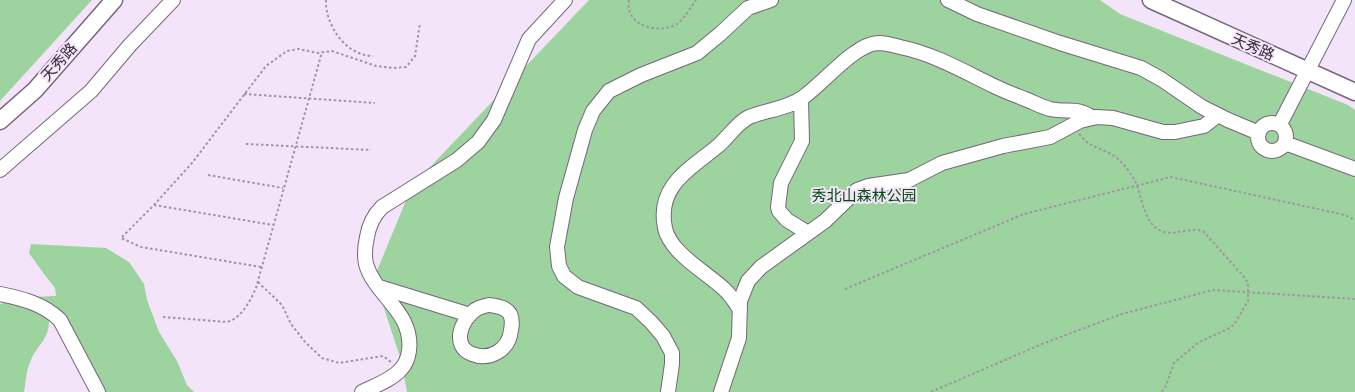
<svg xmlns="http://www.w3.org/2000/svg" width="1355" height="392" font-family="'Roboto Condensed','Noto Sans SC',sans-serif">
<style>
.green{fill:#9dd39f}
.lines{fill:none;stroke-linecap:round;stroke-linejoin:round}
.minor-casing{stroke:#756779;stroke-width:16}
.major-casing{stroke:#756779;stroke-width:19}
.path{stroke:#9f94a3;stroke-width:2;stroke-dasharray:2.5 2.5;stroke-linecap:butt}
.minor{stroke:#fff;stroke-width:14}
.major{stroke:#fff;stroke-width:16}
.labels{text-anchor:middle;stroke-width:4;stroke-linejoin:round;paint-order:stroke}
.street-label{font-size:15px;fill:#332d35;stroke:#f4e4f9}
.park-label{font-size:15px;fill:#004c11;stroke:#f4e4f9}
</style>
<rect width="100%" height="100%" fill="#f4e4f9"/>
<path class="green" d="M0,0H92L0,101Z
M589,0H1100L1120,14L1348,105L1355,110V392H407L401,360L374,278L412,186Z
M31,244L106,248L129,262L144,284L147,300L159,332L177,361L187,385L194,392H102L51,319L49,321C49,340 37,345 31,360C26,371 26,381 24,392H0V304L31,297L56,296L55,288L44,274L29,253Z"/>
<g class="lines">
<defs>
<path id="minor" d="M948,0L977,14L1060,43L1141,68L1161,79L1202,107L1228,120L1259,133
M801,100L802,141L781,183L778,207L779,211L787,220L808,233
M1258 137a14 14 0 1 1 28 0a14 14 0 1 1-28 0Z
M1280,124L1344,0
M1285,143L1355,169
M0,170L91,91L130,45L173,0
M379,287L470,315
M0,294C21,298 44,304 60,320L98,392
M489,305C496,306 506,307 510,314C512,318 512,325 511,330C509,350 490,361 472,354C451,346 461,320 475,310C479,307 484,306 489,305Z
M740,310C735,302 731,295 724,289C706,272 670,253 665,228C656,185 692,168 719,145C729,136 737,123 749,117C766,110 787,109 802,98C822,85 854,44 878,43C885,43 893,45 900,47C934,54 963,71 994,86C1004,91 1015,95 1025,99C1033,102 1042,107 1050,109C1068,113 1075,106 1093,118
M362,392C374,386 392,380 401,369C406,364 408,358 409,351C414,312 375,296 366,264C364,255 365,246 367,237C369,225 373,216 382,207L457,160L478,142L494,120L529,39L565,0
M668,392L672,364V353L663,336L651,322L636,308L578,287L564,276L559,266L557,247L566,198L585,130L593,111L609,91L641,75L697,53L720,34L748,8L771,0
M721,392L739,338L740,301L748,281L761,267L825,221L857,190L868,186L909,180L942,163L1003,146L1050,137L1080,121L1096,117L1113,118L1163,132H1175L1204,126L1218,115"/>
<path id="major" d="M1151,0L1355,92
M0,121L35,90L114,0"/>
</defs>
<use href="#minor" class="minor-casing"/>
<use href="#major" class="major-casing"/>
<path class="path" d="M326,0C325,25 346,56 373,56
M629,0C624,25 658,35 677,24C684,19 691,7 696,0
M244,94L375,103
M1079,134C1090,147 1093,145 1107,152C1117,156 1126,166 1132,176C1143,191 1141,220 1159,230C1174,238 1191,225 1204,232L1244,277L1248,283V301L1235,323L1230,328L1199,342L1174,363L1165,388L1161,392
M246,144L371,150
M208,175L283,188
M154,205L273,225
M261,267L141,247L121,238L153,206L192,163L266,66L287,51L299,49L317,53L332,51L376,66L393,68L406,67L415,56L420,23
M258,282L282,305L291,324L305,342L322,358L339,363L383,356L391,362
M845,289L1024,214L1171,177L1345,215L1355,220
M163,317L227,322C242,318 250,301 256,288L322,52
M931,392L1042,344L1122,314L1213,290L1355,299"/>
<use href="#minor" class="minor"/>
<use href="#major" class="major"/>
</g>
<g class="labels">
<g class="street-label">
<text transform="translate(1253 47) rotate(24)" y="5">天秀路</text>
<text transform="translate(59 62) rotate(-48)" y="5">天秀路</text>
</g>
<g class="park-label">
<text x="864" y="201">秀北山森林公园</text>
</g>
</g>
</svg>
